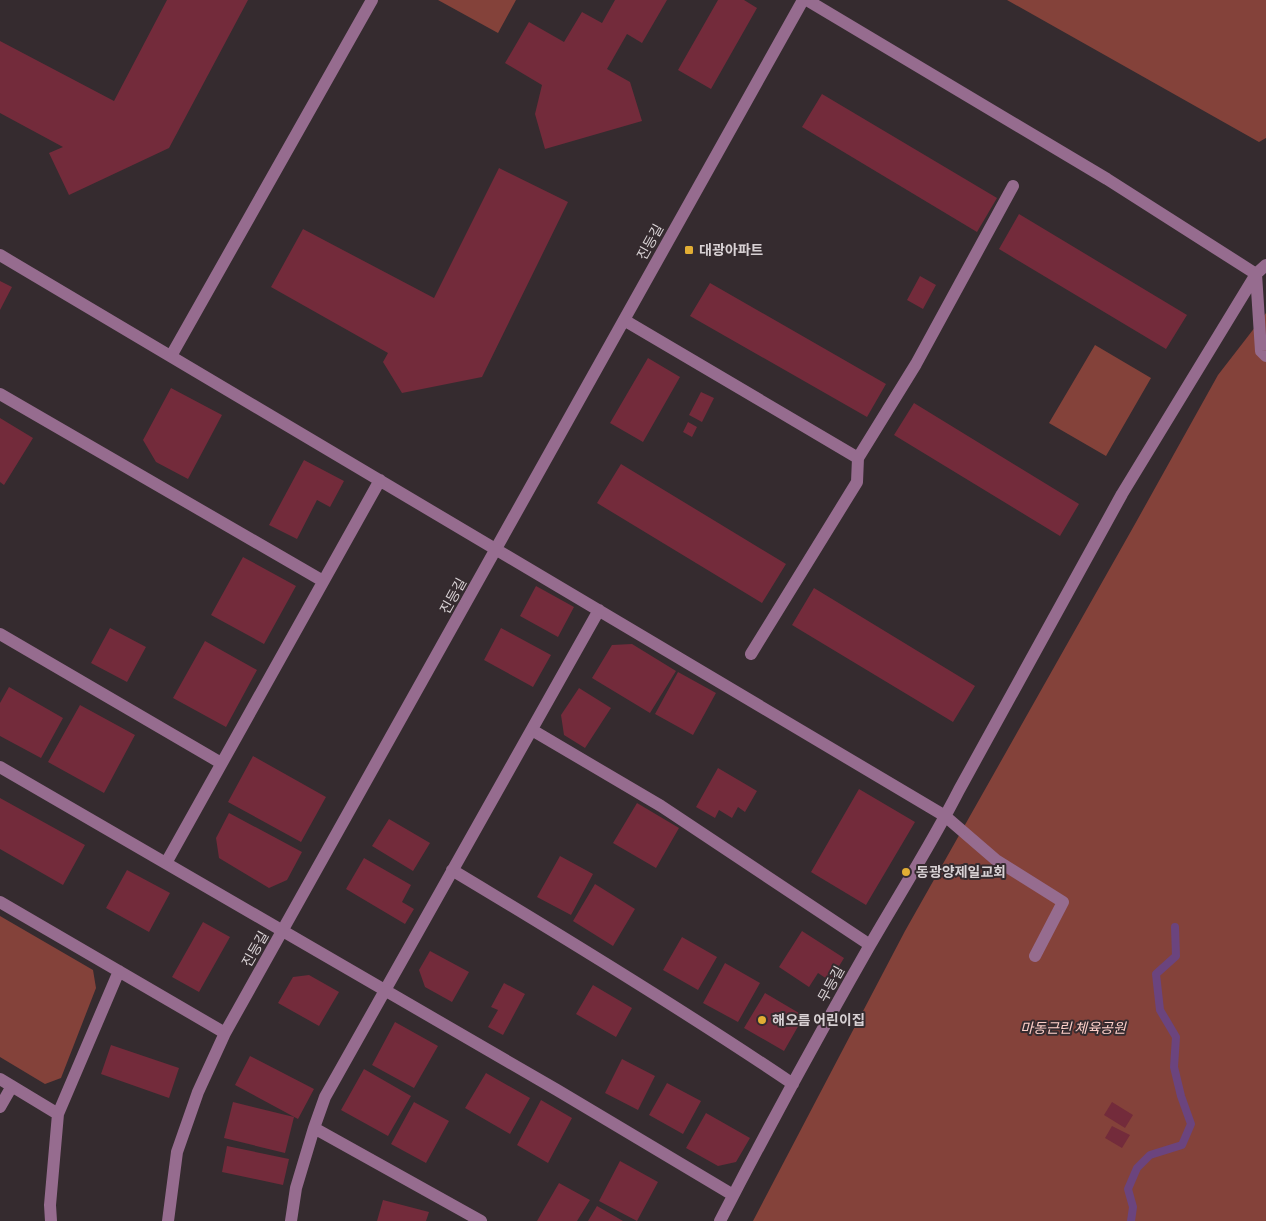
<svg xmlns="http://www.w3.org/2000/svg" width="1266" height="1221" font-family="Bitter,'Noto Sans KR',serif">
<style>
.green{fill:#84423a}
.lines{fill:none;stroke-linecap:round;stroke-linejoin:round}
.stream{stroke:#6b447e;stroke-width:8}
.building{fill:#732b3b}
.minor{stroke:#966c8f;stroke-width:12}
.poi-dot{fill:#e2ae34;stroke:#352b2f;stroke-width:2}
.labels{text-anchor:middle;stroke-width:4;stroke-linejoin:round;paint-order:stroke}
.street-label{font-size:14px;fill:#d8d1d4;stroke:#352b2f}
.poi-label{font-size:14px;font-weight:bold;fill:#d8d1d4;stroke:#352b2f;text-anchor:start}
.park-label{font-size:14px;font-style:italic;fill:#fdcfc8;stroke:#352b2f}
</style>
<rect width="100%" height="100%" fill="#352b2f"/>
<path class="green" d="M438,0H516L498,33Z
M1007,0H1266V138L1259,142Z
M1266,313V1221H753L905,931L1135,524L1218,375Z
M1095,345L1151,378L1106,456L1049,423Z
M0,916L93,970L96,988L61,1078L45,1084L0,1057Z"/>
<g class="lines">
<path class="stream" d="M1131,1221L1133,1207L1128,1189L1137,1168L1150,1155L1182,1145L1191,1124L1181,1096L1174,1067L1176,1037L1160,1010L1156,974L1176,956L1175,927"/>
</g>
<path class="building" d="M167,0H248L169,148L69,195L49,153L63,147L0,113V41L114,101Z
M615,0H667L642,43L627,34L607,69L630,82L642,121L545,149L535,114L542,85L505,63L529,22L564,42L582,12L602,23Z
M718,0H744L757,8L711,89L678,70Z
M822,94L997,198L977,232L802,127Z
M499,168L568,202L482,377L402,393L383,362L388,353L271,287L303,229L434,298Z
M1019,214L1187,315L1166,349L999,249Z
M920,276L936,285L923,309L907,300Z
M0,281L12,287L0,310Z
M710,283L886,384L867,417L690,316Z
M648,358L680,377L643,442L610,423Z
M171,388L222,415L188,479L156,462L143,440Z
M701,392L714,398L702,422L689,415Z
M914,403L1079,504L1060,536L894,435Z
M0,418L33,438L4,485L0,482Z
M688,422L697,427L692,437L683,432Z
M304,460L344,481L330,507L317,500L297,539L269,525Z
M621,464L786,564L762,603L597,503Z
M243,557L296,586L264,644L211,615Z
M536,586L574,607L558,637L520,616Z
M814,588L975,686L953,722L792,625Z
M110,628L146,647L127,682L91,663Z
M501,628L551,655L533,687L484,660Z
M205,641L257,670L226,727L173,698Z
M632,644L676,671L650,713L592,678L612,645Z
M678,672L716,693L693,735L655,714Z
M9,687L63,718L41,758L0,736V703Z
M579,688L611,708L585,748L564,735L561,715Z
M80,705L135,735L104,793L48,762Z
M253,756L326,797L301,842L228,802Z
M718,768L757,791L745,812L738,807L732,818L719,810L715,818L696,807Z
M859,789L915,822L866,905L811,872Z
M0,798L85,845L63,885L0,849Z
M637,803L679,828L656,868L613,843Z
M229,813L302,852L287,880L269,888L219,858L216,838Z
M389,819L430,843L413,871L372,846Z
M560,856L593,874L571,915L537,897Z
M364,858L411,885L402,902L414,909L405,924L346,889Z
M127,870L170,893L149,932L106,908Z
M595,884L635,909L613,946L573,921Z
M203,922L230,937L199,992L172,977Z
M802,931L844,958L830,981L818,973L809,987L779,967Z
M682,937L717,957L698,990L663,970Z
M430,951L469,972L452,1002L425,987L419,970Z
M725,963L760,983L738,1022L703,1003Z
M309,975L339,992L319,1026L278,1003L293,977Z
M504,983L525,994L503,1035L488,1027L498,1010L491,1007Z
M593,985L632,1008L616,1037L576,1014Z
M765,993L804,1016L784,1051L744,1028Z
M395,1022L438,1046L414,1088L372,1065Z
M111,1045L179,1068L169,1098L101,1074Z
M250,1056L314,1089L298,1119L235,1085Z
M622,1059L655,1076L638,1110L605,1093Z
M364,1069L411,1096L388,1136L341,1110Z
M486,1073L530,1098L510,1134L465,1108Z
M667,1083L701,1101L683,1134L649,1115Z
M541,1100L572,1118L548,1163L517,1145Z
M233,1102L294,1117L285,1153L224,1138Z
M414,1102L449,1121L426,1163L391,1144Z
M1112,1102L1133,1115L1125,1128L1104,1115Z
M706,1113L750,1138L736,1162L718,1166L686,1148Z
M1112,1126L1130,1135L1122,1148L1105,1138Z
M227,1146L289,1159L283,1185L222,1172Z
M620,1161L658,1182L637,1221L599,1201Z
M559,1183L590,1200L577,1221H537Z
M383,1200L429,1212L426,1221H377Z
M597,1206L623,1221H588Z"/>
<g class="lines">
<path class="minor" d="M807,0L1107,179L1256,274L1261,351L1266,356
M0,255L945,816L996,860L1063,902L1035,956
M624,320L858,458L857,482L751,654
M171,356L372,0
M0,394L323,581
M858,458L916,364L1013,186
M0,634L221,763
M532,730L661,806L870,945
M0,767L557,1090L733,1195
M166,863L380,480
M452,870C567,939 682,1009 793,1084
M0,902L225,1033
M0,1079L58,1114
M0,1107L12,1086
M314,1128L481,1221
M51,1221L50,1205L58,1114L119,971
M168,1221L177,1152L198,1092L225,1033L803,0
M291,1221L296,1188L314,1128L325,1097L599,610
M720,1221C768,1128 818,1036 870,945C900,893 932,843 959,790L1122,494L1256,274L1266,265"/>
</g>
<g class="poi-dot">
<rect x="684" y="245" width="10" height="10" rx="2.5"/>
<circle cx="906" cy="872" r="5"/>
<circle cx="762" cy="1020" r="5"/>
</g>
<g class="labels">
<g class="street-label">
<text transform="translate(650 242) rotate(-61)" y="5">진등길</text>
<text transform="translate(453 596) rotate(-61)" y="5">진등길</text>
<text transform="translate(255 949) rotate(-60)" y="5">진등길</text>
<text transform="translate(831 984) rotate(-61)" y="5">무등길</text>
</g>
<g class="poi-label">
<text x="699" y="255">대광아파트</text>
<text x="916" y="877">동광양제일교회</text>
<text x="772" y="1025">해오름 어린이집</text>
</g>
<g class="park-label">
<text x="1073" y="1033">마동근린 체육공원</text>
</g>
</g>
</svg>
